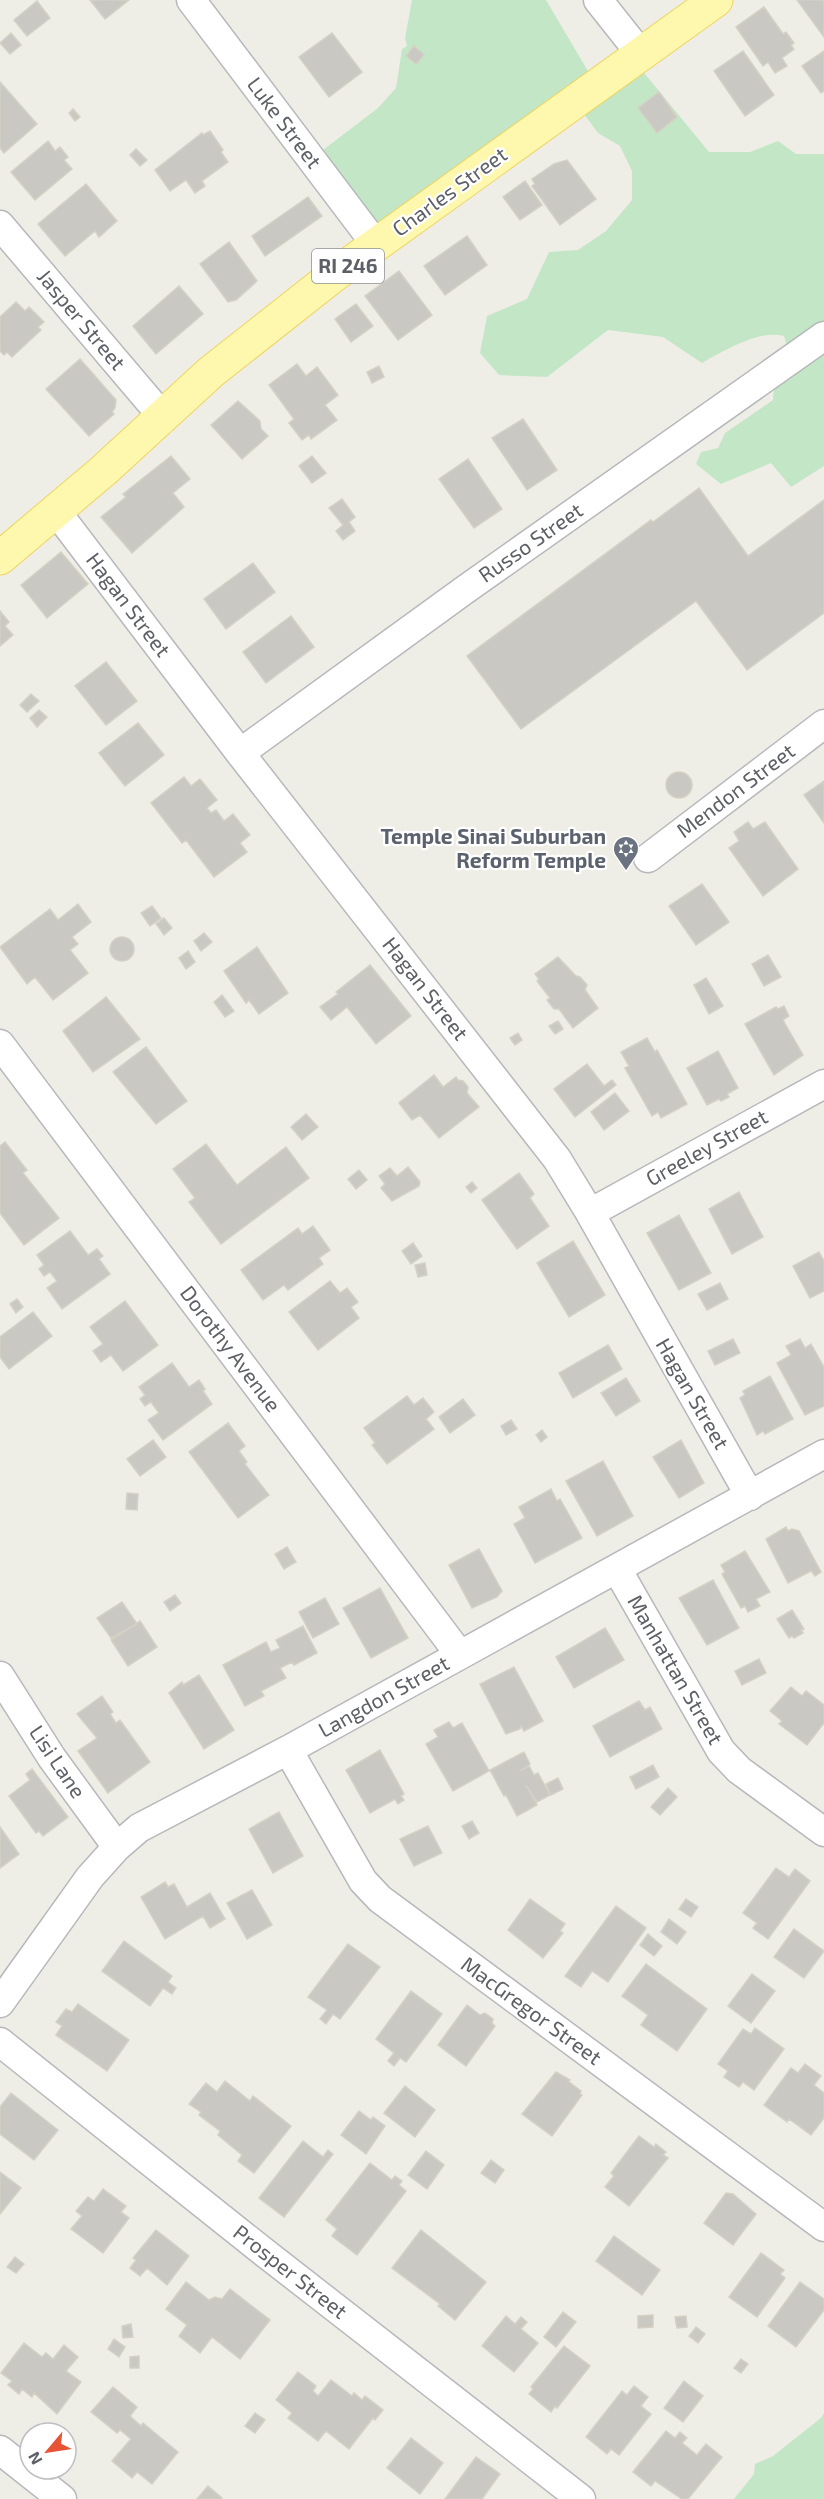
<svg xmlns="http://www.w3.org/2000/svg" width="824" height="2499" font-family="'Exo 2',sans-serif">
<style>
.green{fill:#c3e6c6}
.building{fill:#cac8c3;stroke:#d4d1c4;stroke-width:1.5}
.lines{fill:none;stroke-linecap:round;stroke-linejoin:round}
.street-casing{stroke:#b6b8bc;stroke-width:31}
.primary-casing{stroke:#efd460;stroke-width:35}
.street{stroke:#fff;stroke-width:28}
.primary{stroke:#fdf8ad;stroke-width:33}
.labels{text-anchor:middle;stroke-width:4.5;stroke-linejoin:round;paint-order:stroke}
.shield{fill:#fff;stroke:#8e9094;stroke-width:1.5}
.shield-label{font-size:20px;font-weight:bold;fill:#5d6066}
.street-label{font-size:21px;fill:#5d6066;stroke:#fff}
.worship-label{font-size:21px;font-weight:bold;fill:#5b616d;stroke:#fff;text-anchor:end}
</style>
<rect width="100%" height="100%" fill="#efeee6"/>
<path class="green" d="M412,0H546L595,83L636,63L709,152H750L778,141L796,154H824V466L791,487L771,463L721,484L696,464L701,452L718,448L725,433L773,400L775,375L791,360L784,336C760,329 724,351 702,363L663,337L608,330L547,377L499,375L480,353L487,316L527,299L549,252L578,250L606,231L632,200V171L620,146L598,133L576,103L383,237L319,153L378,108L396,88L402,49L407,46L405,38Z
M824,2413V2499H734L754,2474L755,2464L773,2456L821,2418Z"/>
<path class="building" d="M90,0H129L105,19Z
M797,0H824V37Z
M37,1L50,18L27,36L14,20Z
M764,7L783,34L786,32L794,43L791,45L794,49L782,58L787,66L775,73L768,62L763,66L736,27Z
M11,33L21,45L10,54L0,43Z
M332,33L362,72L329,97L299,57Z
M414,46L424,55L416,64L406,56Z
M743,51L774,95L745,116L714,71Z
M824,51V91L821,93L802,66Z
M0,82L37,124L4,153L0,148Z
M659,92L677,117L657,133L638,108Z
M73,109L80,117L75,121L69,113Z
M210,131L223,150L221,152L228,162L202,181L205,186L195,193L186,180L170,191L155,170L202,133L203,135Z
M48,141L55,151L60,147L68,157L64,160L72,169L35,200L11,172Z
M136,149L147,160L140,166L130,155Z
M567,160L596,199L560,225L532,186L535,184L532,179L554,164Z
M525,181L542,205L520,220L503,197Z
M86,184L117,221L99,237L95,231L65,256L38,224Z
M308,197L322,216L265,256L252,236Z
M467,236L487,265L445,295L424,266Z
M229,242L257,281L236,300L228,302L200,264Z
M399,271L432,315L398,340L365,296Z
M179,286L203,314L156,354L133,326Z
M16,302L25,311L29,307L44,322L38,327L41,330L12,357L7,352L4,355L0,351V317Z
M356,304L373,326L351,342L335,319Z
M80,359L116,400L115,408L112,412L114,414L89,436L46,389Z
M297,364L306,376L317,367L338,395L325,405L337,420L311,439L309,435L302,440L289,423L294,419L269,385Z
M379,366L384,377L372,383L367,372Z
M238,401L260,421L261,429L268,436L242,459L211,425Z
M523,419L557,470L527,490L492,438Z
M171,456L190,479L173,493L184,507L132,553L101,517L126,497L123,494Z
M312,456L326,473L312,483L299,466Z
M468,459L502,509L474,528L439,479Z
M699,488L748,556L824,500V613L747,670L696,601L521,729L467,656L651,520L653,522Z
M342,499L355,517L349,522L355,531L343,540L336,531L343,525L329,508Z
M61,552L88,584L47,618L21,585Z
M253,563L275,592L226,629L204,599Z
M0,611L9,622L5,626L13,635L0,646Z
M291,616L314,647L266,683L243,652Z
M106,662L137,701L106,725L75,686Z
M31,694L39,701L27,712L20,705Z
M39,710L47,717L37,727L30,718Z
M138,723L164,755L125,786L99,753Z
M666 785a13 13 0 1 1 26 0a13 13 0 1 1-26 0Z
M184,777L191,786L200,779L217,800L207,808L211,813L216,810L224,821L233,814L250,835L240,843L247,852L214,877L186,840L182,843L151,803Z
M824,781V823L804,795Z
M748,822L753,829L765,822L798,869L763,896L729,848L739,841L734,832Z
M702,884L729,922L696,945L669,906Z
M78,904L91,922L72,937L78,944L70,950L88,973L53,1000L35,977L27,984L0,947L50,909L58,920Z
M152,906L161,918L150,926L141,913Z
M164,918L172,928L164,935L156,924Z
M204,933L212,942L201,951L194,941Z
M110 949a12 12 0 1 1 24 0a12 12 0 1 1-24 0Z
M257,947L288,993L259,1014L249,1000L246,1003L224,971Z
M188,951L195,962L186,969L179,958Z
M768,955L781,977L764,986L752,964Z
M558,957L576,976L580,977L587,985L585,990L598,1008L573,1028L559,1009H554L547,1000L550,998L537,981L539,979L535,974Z
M370,965L411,1016L376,1044L347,1007L331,1020L320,1007L338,994L336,992Z
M706,978L723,1006L709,1014L694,985Z
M222,995L234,1011L225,1017L214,1002Z
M106,997L140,1039L93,1072L63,1031Z
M784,1006L789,1016L783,1020L803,1055L774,1075L745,1024L776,1007L778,1009Z
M558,1021L563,1029L555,1034L549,1026Z
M518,1033L522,1040L515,1045L510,1038Z
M647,1038L655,1052L657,1050L687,1104L661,1118L658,1112L652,1116L625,1068L629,1066L621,1052Z
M146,1047L187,1101L156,1124L113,1072Z
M718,1051L738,1088L727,1094L729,1097L721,1101L719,1099L707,1105L687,1068Z
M587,1064L604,1086L612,1080L616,1085L575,1117L554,1089Z
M434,1075L443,1087L456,1077L458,1080L463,1081L468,1087L467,1093L479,1107L439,1138L420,1115L412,1120L399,1103Z
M615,1093L629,1111L604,1130L591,1112Z
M306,1114L318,1127L302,1140L291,1127Z
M5,1142L27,1170L23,1173L59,1218L24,1245L0,1213V1146Z
M206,1144L237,1185L286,1147L309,1178L221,1244L189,1202L195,1198L173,1169Z
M408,1167L420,1182L419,1186L392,1201L381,1188L385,1184L379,1176L390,1168L397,1176Z
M359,1170L367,1180L356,1189L348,1179Z
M519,1173L534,1194L530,1198L549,1226L517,1249L482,1200Z
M472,1182L477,1188L471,1193L466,1187Z
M739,1192L763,1237L732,1254L709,1209Z
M679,1215L711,1273L679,1290L647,1233Z
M313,1226L330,1250L319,1258L323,1264L288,1290L284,1285L263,1300L241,1270L298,1228L302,1234Z
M70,1231L88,1255L97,1249L103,1256L99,1259L110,1274L62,1309L47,1288L57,1281L50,1272L44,1276L39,1269L44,1265L37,1255Z
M573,1241L605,1295L569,1317L537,1263Z
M413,1243L422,1256L411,1264L402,1251Z
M819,1252L824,1261V1291L810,1298L793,1266Z
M425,1263L427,1275L418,1277L415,1265Z
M330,1281L340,1293L347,1288L358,1302L351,1307L359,1318L318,1350L289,1312Z
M720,1283L728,1299L707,1310L698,1294Z
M17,1299L23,1307L16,1313L10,1304Z
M125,1301L158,1345L123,1371L111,1355L101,1362L93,1351L103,1344L90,1327Z
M33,1312L52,1336L9,1369L0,1357V1337Z
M733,1339L740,1353L715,1365L708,1351Z
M800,1339L805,1348L811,1344L824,1367V1406L805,1415L777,1363L791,1355L786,1346Z
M608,1345L622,1369L573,1398L559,1373Z
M172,1363L189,1387L199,1380L205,1389L203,1391L212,1404L163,1440L148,1420L159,1413L151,1402L145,1406L140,1399L145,1395L139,1387Z
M770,1376L793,1419L765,1434L763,1431L757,1435L740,1398L745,1395L743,1391Z
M626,1378L640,1401L616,1416L601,1393Z
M407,1396L414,1405L423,1398L434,1412L426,1419L434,1429L387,1464L372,1445L375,1443L364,1428Z
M463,1399L475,1415L450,1433L439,1417Z
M511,1420L517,1429L506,1435L501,1426Z
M228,1423L245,1446L239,1451L247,1462L245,1464L269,1495L238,1518L189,1452Z
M542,1430L547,1437L541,1442L536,1435Z
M153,1440L166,1457L140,1476L127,1459Z
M681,1440L704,1483L679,1498L653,1457Z
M603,1461L633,1516L597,1536L566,1481Z
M551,1489L557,1501L560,1499L582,1538L535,1563L514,1524L525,1518L519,1507Z
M127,1493L138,1494L137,1510L126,1509Z
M786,1527L788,1531L792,1529L799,1531L821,1572L815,1576L811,1571L788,1583L766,1539Z
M287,1547L296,1562L284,1569L275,1554Z
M479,1549L502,1591L497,1597L472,1608L449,1565Z
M745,1551L770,1592L756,1599L760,1606L748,1612L745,1606L741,1608L722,1574L725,1572L721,1565Z
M713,1580L739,1628L707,1645L679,1598Z
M380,1588L408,1638L371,1658L343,1608Z
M175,1595L181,1603L170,1611L164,1602Z
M325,1598L339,1624L313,1638L299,1612Z
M122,1602L137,1624L111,1638L97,1618Z
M792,1610L804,1629L801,1630L803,1633L794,1638L792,1636L789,1638L777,1619Z
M140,1621L157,1647L128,1666L111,1640Z
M303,1626L317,1653L294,1665L292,1662L280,1668L286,1678L261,1691L264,1696L245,1706L223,1665L266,1642L271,1652L280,1648L276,1640Z
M605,1628L624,1660L574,1688L556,1657Z
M759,1659L766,1673L742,1685L735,1671Z
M514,1667L543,1721L524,1731L521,1726L520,1729L506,1734L480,1684Z
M199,1675L234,1730L204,1749L169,1693L182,1682L183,1685Z
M791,1687L802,1696L806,1691L824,1705V1723L807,1745L779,1724L782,1721L770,1711Z
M102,1696L113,1712L110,1714L116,1723L120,1720L150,1762L108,1793L78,1751L97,1738L77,1714Z
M639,1701L645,1710L650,1707L662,1729L610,1757L593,1726Z
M449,1722L453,1728L462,1723L489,1771L453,1791L426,1744L438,1737L434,1730Z
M380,1750L404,1794L401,1796L404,1800L398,1804L395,1799L370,1813L346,1770Z
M524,1752L530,1764L520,1771L529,1766L534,1775L538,1773L550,1795L537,1802L526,1785L537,1805L517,1816L506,1795L504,1796L490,1770Z
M653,1765L659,1777L636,1789L630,1777Z
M32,1769L68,1817L43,1836L39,1831L36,1833L9,1796L30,1780L26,1774Z
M558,1778L563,1789L551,1795L546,1784Z
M668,1788L677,1797L660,1815L651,1807Z
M279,1812L303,1856L273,1873L249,1829Z
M472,1821L479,1833L469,1839L462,1826Z
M428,1826L442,1853L414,1866L400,1839Z
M0,1827L19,1854L0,1868Z
M776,1868L789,1877L795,1869L810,1881L768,1939L753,1928L757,1923L743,1913Z
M165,1882L168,1887L174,1884L187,1907L210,1893L225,1919L210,1928L203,1916L165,1939L141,1897Z
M252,1890L272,1925L247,1939L227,1903Z
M530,1899L565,1924L560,1931L563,1933L543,1958L508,1930Z
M686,1899L698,1907L691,1917L679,1909Z
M616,1906L646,1928L608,1982L592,1971L581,1987L565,1976Z
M669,1919L686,1932L677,1944L661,1932Z
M794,1929L824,1951L804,1978L774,1957Z
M648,1934L662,1946L654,1956L640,1945Z
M124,1941L172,1976L168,1982L176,1988L172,1994L163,1988L150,2006L102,1971Z
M348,1944L380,1967L340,2019L333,2014L326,2024L320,2019L327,2010L308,1997Z
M646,1964L707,2009L677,2051L641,2025L648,2015L622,1996Z
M752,1974L775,1991L751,2023L728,2006Z
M411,1991L442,2014L406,2062L400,2058L394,2066L388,2061L394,2053L376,2039Z
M78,2004L129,2040L107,2071L56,2035L62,2026L56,2022L66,2009L72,2012Z
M467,2005L480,2015L485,2013L493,2019L492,2023L495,2026L466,2066L438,2045Z
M755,2028L784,2049L754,2090L743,2082L739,2087L724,2077L728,2071L718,2064L743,2029L751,2034Z
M805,2064L821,2076L814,2085L824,2093V2118L811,2135L789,2119L787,2122L764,2105L791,2068L798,2073Z
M556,2072L570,2080L568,2081L581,2091L580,2094L582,2095L552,2136L522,2114Z
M225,2081L250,2101L253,2096L291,2126L254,2173L238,2161L242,2155L218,2135L220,2131L199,2115L201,2112L189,2104L206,2083L217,2092Z
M405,2086L435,2110L415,2137L384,2113Z
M11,2093L58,2130L34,2160L0,2134V2107Z
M359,2111L371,2120L373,2117L385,2126L366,2154L341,2135Z
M639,2136L654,2147L656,2144L666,2152L663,2155L668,2158L629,2206L605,2187L614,2176L611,2173Z
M303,2141L323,2157L328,2150L333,2154L284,2217L259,2198Z
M426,2151L444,2165L427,2189L408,2175Z
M491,2160L504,2170L495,2183L481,2173Z
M370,2163L392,2180L395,2176L402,2181L399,2185L406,2191L357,2255L332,2236L337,2229L326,2220Z
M0,2172L21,2188L0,2214Z
M103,2189L126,2206L121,2212L129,2218L103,2253L71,2229L82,2216L76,2211L88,2197L94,2201Z
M726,2193L733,2194L756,2214L733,2245L704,2223Z
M156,2230L189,2256L167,2285L147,2268L140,2276L130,2268L136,2260L133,2258Z
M421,2230L486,2282L455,2320L438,2306L440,2304L392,2268Z
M614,2236L660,2270L642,2295L596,2261Z
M761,2253L784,2270L780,2274L785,2278L757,2317L729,2297Z
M15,2257L24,2264L16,2273L7,2267Z
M186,2282L209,2300L215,2297L222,2299L230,2289L270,2320L240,2359L212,2337L200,2353L179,2336L187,2325L166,2309Z
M800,2282L824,2299V2310L796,2347L768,2326Z
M563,2312L576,2322L556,2347L544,2337Z
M653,2315V2327L638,2328V2316Z
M506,2316L515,2324L521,2317L527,2322L521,2329L538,2343L514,2372L482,2346Z
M686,2316L687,2327L677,2328L675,2317Z
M131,2324L133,2337L123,2338L122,2326Z
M696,2327L705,2334L698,2343L689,2336Z
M114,2339L125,2347L119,2357L108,2349Z
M24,2343L42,2357L46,2353L53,2359L64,2345L78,2357L66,2371L81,2382L57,2414L34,2393L32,2397L22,2389L19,2394L8,2385L12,2381L1,2373Z
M564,2346L590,2366L557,2408L555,2406L551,2412L529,2394L533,2389L531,2387Z
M139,2356V2368H130V2357Z
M741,2359L748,2364L741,2373L734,2368Z
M298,2372L316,2386L313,2391L318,2396L331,2380L352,2396L354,2393L362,2400L365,2396L383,2410L375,2420L373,2418L349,2449L326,2431L318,2441L288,2418L292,2413L276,2400Z
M684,2381L703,2396L683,2422L664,2408Z
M634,2386L648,2397L641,2406L651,2414L619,2455L611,2449L607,2454L586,2437L622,2391L627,2395Z
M113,2387L137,2407L130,2416L141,2426L143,2423L178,2452L152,2484L137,2472L132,2478L112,2461L131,2439L120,2430L117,2433L91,2412Z
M255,2413L265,2420L255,2433L245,2426Z
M666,2431L675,2438L680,2432L687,2438L682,2443L697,2455L706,2444L722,2457L688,2499H682L655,2481L651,2486L633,2472Z
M411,2438L443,2463L420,2494L387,2468Z
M476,2457L500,2474L482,2499H445Z
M208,2486L222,2498L221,2499H197Z"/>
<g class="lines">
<defs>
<path id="street" d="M191,0L377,246
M598,0L640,53
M0,225L162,416
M56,511L240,753L557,1159L590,1213L750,1496
M240,753L466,589L824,336
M648,858L824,724
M0,1044L460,1655
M590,1213L824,1084
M617,1569L721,1751L739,1770L824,1832
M0,1676L52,1758L117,1847
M288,1750L363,1881L380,1899L824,2227
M0,2003L90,1877L117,1847L139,1828L288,1750L824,1454
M0,2042L265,2253L581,2499
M0,2450L62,2499"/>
<path id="primary" d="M0,558L103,471L211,372L334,275L716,0"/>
</defs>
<use href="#street" class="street-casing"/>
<use href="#primary" class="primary-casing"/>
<use href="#street" class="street"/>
<use href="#primary" class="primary"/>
</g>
<defs>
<symbol id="synagogue-pin" viewBox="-11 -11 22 30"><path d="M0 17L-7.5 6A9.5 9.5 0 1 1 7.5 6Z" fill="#6b7280" stroke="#fff"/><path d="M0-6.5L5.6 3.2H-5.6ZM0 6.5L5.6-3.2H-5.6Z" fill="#fff"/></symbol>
</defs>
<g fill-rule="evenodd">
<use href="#synagogue-pin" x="611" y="834" width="30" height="40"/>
</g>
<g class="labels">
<rect class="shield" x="312" y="249" width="72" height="34" rx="4.5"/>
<g class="shield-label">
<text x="348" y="273">RI 246</text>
</g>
<g class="street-label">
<text transform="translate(284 123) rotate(53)" y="7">Luke Street</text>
<text transform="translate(450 192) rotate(-36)" y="7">Charles Street</text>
<text transform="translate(81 320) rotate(50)" y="7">Jasper Street</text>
<text transform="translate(531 543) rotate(-35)" y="7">Russo Street</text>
<text transform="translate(128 605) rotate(53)" y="7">Hagan Street</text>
<text transform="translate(736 791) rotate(-37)" y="7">Mendon Street</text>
<text transform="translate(425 989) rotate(52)" y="7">Hagan Street</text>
<text transform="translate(707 1148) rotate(-29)" y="7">Greeley Street</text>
<text transform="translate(230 1349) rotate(53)" y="7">Dorothy Avenue</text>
<text transform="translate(692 1394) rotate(60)" y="7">Hagan Street</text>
<text transform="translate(675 1670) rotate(60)" y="7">Manhattan Street</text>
<text transform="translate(384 1697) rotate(-29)" y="7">Langdon Street</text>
<text transform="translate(57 1762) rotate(56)" y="7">Lisi Lane</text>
<text transform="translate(531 2011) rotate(36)" y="7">MacGregor Street</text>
<text transform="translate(290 2272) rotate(38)" y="7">Prosper Street</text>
</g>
<g class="worship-label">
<text x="606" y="844">Temple Sinai Suburban<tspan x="606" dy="24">Reform Temple</tspan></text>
</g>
</g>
<g transform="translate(48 2451) rotate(241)"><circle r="28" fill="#ffffff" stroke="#bebfc2" stroke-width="1.5"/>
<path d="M0-4.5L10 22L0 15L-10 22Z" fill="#e65335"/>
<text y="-9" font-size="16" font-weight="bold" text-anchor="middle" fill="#5d6066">N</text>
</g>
</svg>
